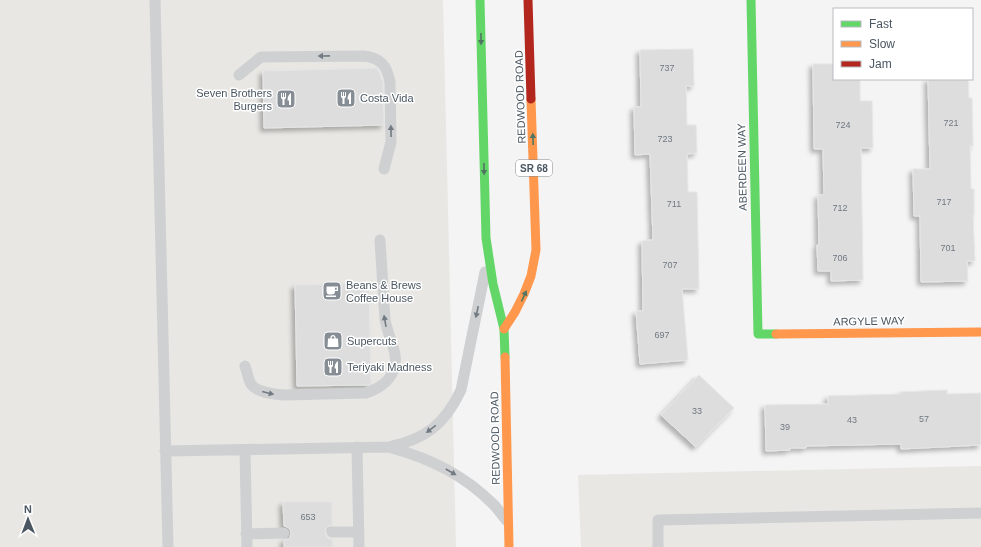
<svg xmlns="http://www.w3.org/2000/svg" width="981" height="547" font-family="Arial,sans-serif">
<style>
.commercial{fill:#e8e7e3}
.building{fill:#ddddde;stroke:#e5e6e7;filter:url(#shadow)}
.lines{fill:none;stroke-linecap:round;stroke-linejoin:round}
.lane{stroke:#ced0d2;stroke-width:11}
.fast{stroke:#63d668;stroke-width:9}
.slow{stroke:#ff974d;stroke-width:9}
.jam{stroke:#b3261e;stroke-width:9}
.oneway{fill:#507663}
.oneway2{fill:#727b83}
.labels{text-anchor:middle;stroke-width:3;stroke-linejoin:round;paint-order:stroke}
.number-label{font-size:9px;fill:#707881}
.shield{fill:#fff;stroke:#808990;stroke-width:1}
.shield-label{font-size:10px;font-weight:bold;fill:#4a5661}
.poi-label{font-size:11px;fill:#4a5661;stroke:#fff;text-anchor:start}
.street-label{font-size:11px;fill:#4a5661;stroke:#fff}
</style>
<defs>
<filter id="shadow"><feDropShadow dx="-3.5" dy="3.5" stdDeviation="2" flood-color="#0004"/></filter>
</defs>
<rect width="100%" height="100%" fill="#f4f4f4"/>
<path class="commercial" d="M0,0H443L456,547H0Z
M981,466V547H581L578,475Z"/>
<path class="building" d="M693,49L694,86H686L687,125H696L697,153L687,154L688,192H697L699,289H682L688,360L640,364L636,311H643L642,241L653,240L650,154L635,155L634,107H641L640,50Z
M813,64H834V79H860V101H872L873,148H861L863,280L831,281V271H818L817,245L819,244L818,195H824L823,149H814Z
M377,68L380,74L383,82L384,125L264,128L263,71Z
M928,79H968L969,98H972L973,146H970L971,189H974V215H973L975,261H967L968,281L921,282L920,216H914L913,169H930Z
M369,283L371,383L368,385L297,386L295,285Z
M699,375L734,408L696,447L661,415Z
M947,390V394L981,393V445L901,449V444L806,446V448H790V450L766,451L765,405L828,404V396L900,394V392Z
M283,502H332V525L329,526L326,528L325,532L326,535L328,538L332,539L333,547H284V540L288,539L290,537L291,533L290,529L287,527L284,526Z"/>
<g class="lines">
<path class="lane" d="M155,0L168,547
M239,75L261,57L364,56C380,58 387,65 390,82L391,142L384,169
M245,366C247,371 248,379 251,384C257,393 275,394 284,395L366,393C386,386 400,372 394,350C391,340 387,330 385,320L380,240
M357,447L359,547
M392,448C431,459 464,475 493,504C498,509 502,515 507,521
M245,450L247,547
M165,451L389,447C426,439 445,424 461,390L485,272
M332,532H359
M246,534L284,533
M658,547V520L981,513"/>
<path class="fast" d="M480,0L486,238L493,284L504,329L505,357
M751,0L758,334H776"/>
<path class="slow" d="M504,329L515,312L524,294L531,276L536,250L531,99
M776,334L981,332
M505,357L509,547"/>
<path class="jam" d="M528,0L531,99"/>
</g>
<defs><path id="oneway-solid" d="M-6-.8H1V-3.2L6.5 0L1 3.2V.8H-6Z"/></defs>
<g class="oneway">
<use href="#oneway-solid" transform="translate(481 39) rotate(89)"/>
<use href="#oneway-solid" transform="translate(533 139) rotate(-92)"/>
<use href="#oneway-solid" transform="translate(484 169) rotate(89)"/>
<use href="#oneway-solid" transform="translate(524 296) rotate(-66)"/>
</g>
<g class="oneway2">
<use href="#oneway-solid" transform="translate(324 56) rotate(179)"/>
<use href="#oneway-solid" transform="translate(391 131) rotate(-91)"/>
<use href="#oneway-solid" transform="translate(477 312) rotate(102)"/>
<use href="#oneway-solid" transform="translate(385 321) rotate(-100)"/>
<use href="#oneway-solid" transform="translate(268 393) rotate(14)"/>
<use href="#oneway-solid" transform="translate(431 429) rotate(143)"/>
<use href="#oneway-solid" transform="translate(451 472) rotate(30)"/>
</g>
<defs>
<symbol id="restaurant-square" viewBox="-11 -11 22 22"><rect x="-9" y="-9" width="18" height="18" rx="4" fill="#868d94" stroke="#fff"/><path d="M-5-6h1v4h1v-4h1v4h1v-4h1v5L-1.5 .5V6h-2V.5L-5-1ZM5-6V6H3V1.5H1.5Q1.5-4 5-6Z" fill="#fff"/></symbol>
<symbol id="cafe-square" viewBox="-11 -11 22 22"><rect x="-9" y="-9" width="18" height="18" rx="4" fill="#868d94" stroke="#fff"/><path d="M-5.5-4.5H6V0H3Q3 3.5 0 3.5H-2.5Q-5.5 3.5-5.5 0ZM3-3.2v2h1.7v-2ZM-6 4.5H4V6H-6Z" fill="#fff"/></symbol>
<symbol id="shop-square" viewBox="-11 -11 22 22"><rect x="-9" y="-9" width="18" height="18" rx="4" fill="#868d94" stroke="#fff"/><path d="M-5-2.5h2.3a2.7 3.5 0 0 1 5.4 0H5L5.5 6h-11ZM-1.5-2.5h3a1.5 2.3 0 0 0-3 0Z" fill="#fff"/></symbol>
</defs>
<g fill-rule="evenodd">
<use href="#restaurant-square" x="335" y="87" width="22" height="22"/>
<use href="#restaurant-square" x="275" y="88" width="22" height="22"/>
<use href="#cafe-square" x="321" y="280" width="22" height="22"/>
<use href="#shop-square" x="322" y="330" width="22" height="22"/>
<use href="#restaurant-square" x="322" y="356" width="22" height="22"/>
</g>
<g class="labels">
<g class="number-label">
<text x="667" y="71">737</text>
<text x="951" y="126">721</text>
<text x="843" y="128">724</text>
<text x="665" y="142">723</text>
<text x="944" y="205">717</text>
<text x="674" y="207">711</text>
<text x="840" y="211">712</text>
<text x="948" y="251">701</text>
<text x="840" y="261">706</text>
<text x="670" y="268">707</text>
<text x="662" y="338">697</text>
<text x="697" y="414">33</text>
<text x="924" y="422">57</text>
<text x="852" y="423">43</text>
<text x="785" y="430">39</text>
<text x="308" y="520">653</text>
</g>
<rect class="shield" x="516" y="160" width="36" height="16" rx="3"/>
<g class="shield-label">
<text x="534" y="172">SR 68</text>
</g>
<g class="poi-label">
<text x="272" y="97" text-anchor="end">Seven Brothers<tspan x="272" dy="13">Burgers</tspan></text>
<text x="360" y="102">Costa Vida</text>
<text x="346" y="289">Beans &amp; Brews<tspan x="346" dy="13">Coffee House</tspan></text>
<text x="347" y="345">Supercuts</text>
<text x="347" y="371">Teriyaki Madness</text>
</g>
<g class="street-label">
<text transform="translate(520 97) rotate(-92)" y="4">REDWOOD ROAD</text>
<text transform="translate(742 167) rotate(-91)" y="4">ABERDEEN WAY</text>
<text transform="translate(869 321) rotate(-1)" y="4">ARGYLE WAY</text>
<text transform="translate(495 438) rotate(-91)" y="4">REDWOOD ROAD</text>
</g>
</g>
<rect x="833" y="8" width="140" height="72" fill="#ffffff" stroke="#b7bbc0"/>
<rect x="841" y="21" width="20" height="6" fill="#63d668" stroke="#b7bbc0"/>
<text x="869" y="28" font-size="12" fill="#4a5661">Fast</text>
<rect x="841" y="41" width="20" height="6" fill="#ff974d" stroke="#b7bbc0"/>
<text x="869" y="48" font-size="12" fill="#4a5661">Slow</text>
<rect x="841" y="61" width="20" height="6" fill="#b3261e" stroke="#b7bbc0"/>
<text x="869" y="68" font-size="12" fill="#4a5661">Jam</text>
<g transform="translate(28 519) rotate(359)" stroke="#ffffff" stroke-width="3" paint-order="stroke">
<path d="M0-3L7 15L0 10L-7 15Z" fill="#4a5661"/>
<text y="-6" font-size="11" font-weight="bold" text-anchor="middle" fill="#4a5661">N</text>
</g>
</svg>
